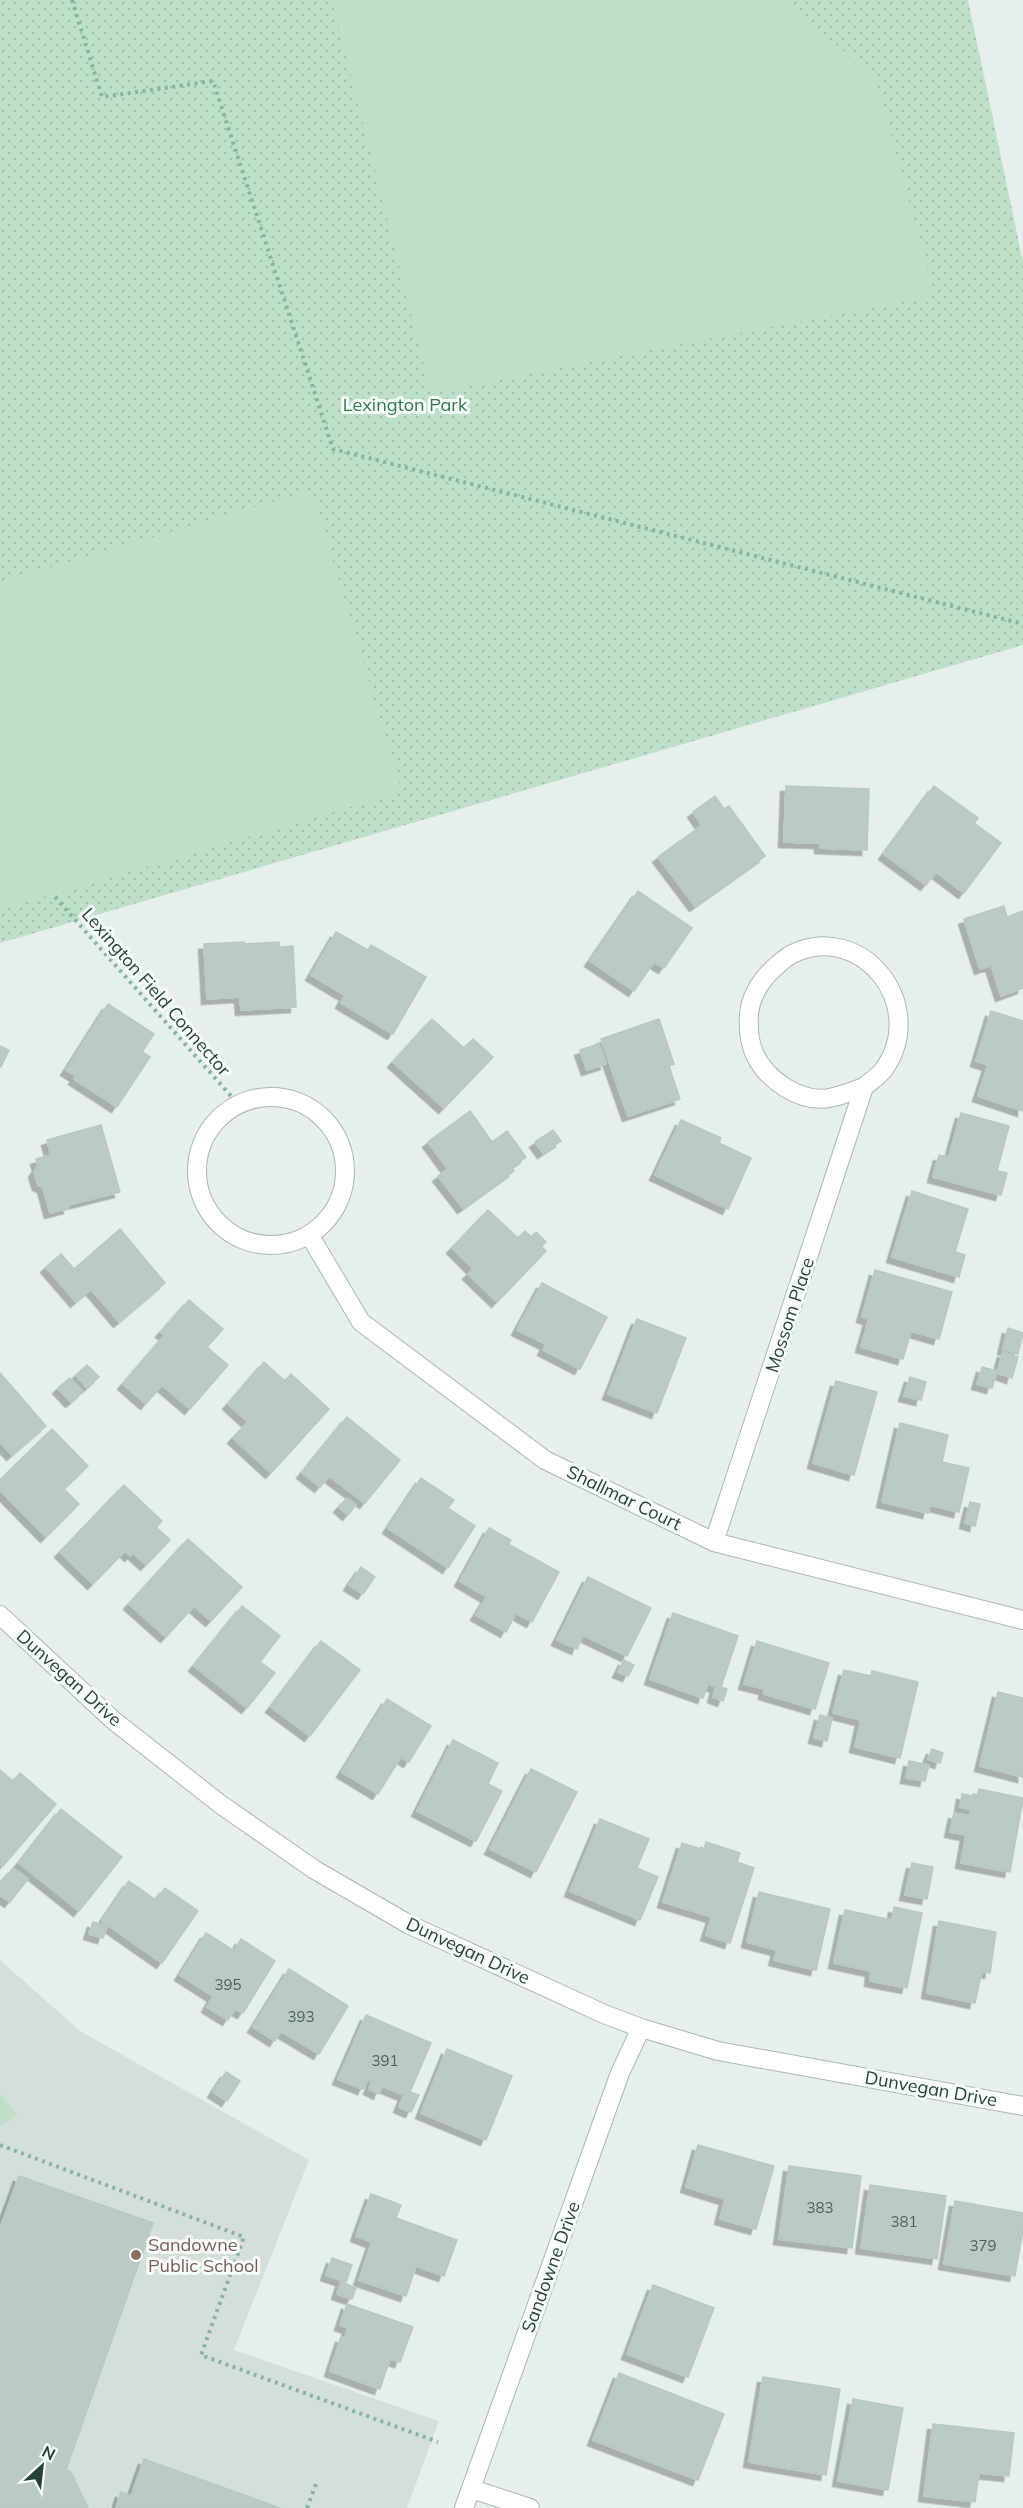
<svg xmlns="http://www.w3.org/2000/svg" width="1023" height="2508" font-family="Mulish,sans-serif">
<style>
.built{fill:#d4dfda}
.grass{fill:url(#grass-dots)}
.pitch{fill:#bfe0c8}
.building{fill:#bbcac4;stroke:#b8c9c2;stroke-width:1.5;filter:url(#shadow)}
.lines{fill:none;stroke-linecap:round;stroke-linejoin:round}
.minor-casing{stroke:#a8b8b2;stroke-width:20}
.path{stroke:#86b3a5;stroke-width:4;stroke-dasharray:3 4.5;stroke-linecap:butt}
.minor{stroke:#fff;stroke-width:18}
.education-dot{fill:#8d6e63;stroke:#f7fbf9;stroke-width:2}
.labels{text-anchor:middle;stroke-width:6;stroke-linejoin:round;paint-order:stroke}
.number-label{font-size:15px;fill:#4a645c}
.park-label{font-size:18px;fill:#2d7a4b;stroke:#f7fbf9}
.street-label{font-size:18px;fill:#24423a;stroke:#f7fbf9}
.education-label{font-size:18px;fill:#785e54;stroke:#f7fbf9;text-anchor:start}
</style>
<defs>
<pattern id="grass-dots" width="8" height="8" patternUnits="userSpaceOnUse" patternTransform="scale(1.5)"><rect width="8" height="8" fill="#bfe0c8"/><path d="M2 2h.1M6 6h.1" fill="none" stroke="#a4c1ad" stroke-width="1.8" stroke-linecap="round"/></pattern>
<filter id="shadow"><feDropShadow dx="-5.5" dy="5.5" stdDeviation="0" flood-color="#0004"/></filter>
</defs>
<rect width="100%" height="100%" fill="#e6efeb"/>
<path class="built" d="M0,1960L80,2031L309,2160L234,2350L439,2421L407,2508H0Z"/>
<path class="grass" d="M0,0H968L1023,262V645L0,943Z"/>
<path class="pitch" d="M332,0H787L876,81L935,295L431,393Z
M312,490L402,792L0,910V582Z
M0,2094L17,2114L0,2127Z"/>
<path class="building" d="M786,786L869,789L867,850L820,848V843L784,842Z
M934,786L978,818L974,823L1001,843L964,893L936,872L926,885L884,854Z
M715,796L724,809L729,806L765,856L695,906L658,857L702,825L693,812Z
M638,891L692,928L664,968L654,962L634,991L590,961Z
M1004,906L1007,917L1023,911V988L1001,996L991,965L980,969L964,919Z
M336,932L368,950L371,945L426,977L393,1034L341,1003L345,995L311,975Z
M244,942V944L279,942V947L293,946L296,1007L241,1010L240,997L207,999L204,944Z
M108,1004L154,1034L142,1052L150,1057L117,1107L74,1079L76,1076L66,1070Z
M991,1011L1023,1021V1111L978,1096L988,1065L976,1061Z
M432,1019L464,1048L473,1039L493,1057L444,1108L393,1062Z
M659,1019L674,1064L669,1066L680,1099L628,1116L601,1039Z
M599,1044L606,1064L587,1070L580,1050Z
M0,1046L9,1050L1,1067H0Z
M470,1111L492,1142L507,1131L526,1157L512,1167L514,1171L463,1208L438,1176L448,1169L428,1142Z
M961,1113L1009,1126L997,1171L1007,1173L1001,1195L933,1177L939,1155L949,1157Z
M681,1120L721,1138L719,1143L751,1158L728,1209L655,1175Z
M101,1125L120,1192L68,1205L69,1208L50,1213L43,1187L38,1185L34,1172L38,1166L36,1159L51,1155L47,1140Z
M553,1130L561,1141L543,1153L535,1142Z
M912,1191L968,1209L955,1252L965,1255L959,1277L892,1257Z
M488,1210L518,1238L525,1231L546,1251L497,1302L468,1274L473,1269L452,1248Z
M120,1229L165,1283L119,1322L91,1289L76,1302L46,1267L61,1254L74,1269Z
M536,1232L546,1242L541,1247L531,1237Z
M875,1270L952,1292L939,1339L911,1331L903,1359L861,1347L869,1319L862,1317Z
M542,1283L607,1317L580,1369L543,1350L546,1344L517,1330Z
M189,1300L223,1329L207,1347L228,1365L190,1409L162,1385L146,1404L123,1384L165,1335L161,1332Z
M637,1319L686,1338L657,1413L608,1394Z
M1008,1328L1023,1333L1018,1354L1003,1349Z
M1003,1352L1018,1357L1012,1378L997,1373Z
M264,1362L285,1381L291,1374L329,1409L271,1473L233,1438L248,1422L228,1404Z
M87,1365L99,1377L87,1388L76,1375Z
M982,1367L997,1371L992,1388L977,1384Z
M0,1373L46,1426L12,1455L0,1442Z
M910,1377L926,1382L921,1400L904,1396Z
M70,1378L83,1392L71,1402L58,1388Z
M836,1381L877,1392L854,1475L813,1463Z
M347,1417L400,1460L365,1503L329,1476L320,1487L302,1473Z
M900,1423L948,1435L942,1462L969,1468L959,1512L930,1505L928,1513L882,1502Z
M52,1429L88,1466L64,1489L79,1504L46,1537L0,1490V1480Z
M421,1478L454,1500L448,1508L475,1526L448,1568L388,1528Z
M124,1485L162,1521L156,1527L170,1540L146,1565L133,1553L130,1556L125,1551L93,1584L60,1552Z
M347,1498L356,1505L348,1515L339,1507Z
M970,1502L980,1504L975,1526L965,1523Z
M489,1528L511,1540L508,1544L559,1572L532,1622L516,1613L506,1632L476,1615L487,1597L460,1581Z
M188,1539L242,1587L211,1621L194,1606L166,1637L129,1604Z
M361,1567L375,1577L363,1594L349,1585Z
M588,1577L651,1608L627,1656L583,1635L577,1649L557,1640Z
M242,1606L280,1636L260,1662L275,1673L247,1708L194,1666Z
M673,1613L738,1636L721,1687L727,1689L723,1701L713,1697L716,1687L708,1684L703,1698L650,1679Z
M321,1641L360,1670L310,1736L271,1707Z
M757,1641L829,1663L815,1709L764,1694L765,1689L744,1684Z
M624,1660L634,1665L628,1676L618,1672Z
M844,1670L871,1676L872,1671L918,1682L900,1758L855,1747L861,1720L833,1713Z
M998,1692L1023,1698V1777L980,1766Z
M387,1699L431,1726L409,1762L401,1757L378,1794L342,1772Z
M820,1715L832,1718L827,1741L814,1738Z
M453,1740L498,1763L488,1784L502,1791L476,1841L417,1811Z
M932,1749L943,1753L940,1763L928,1759Z
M909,1761L929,1765L925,1781L906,1778Z
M531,1769L577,1792L536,1872L490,1849Z
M0,1770L13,1781L20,1773L56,1804L3,1866L0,1864Z
M979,1789L1023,1798L1010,1872L961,1863L966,1835L950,1832L954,1813L970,1816L971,1810L960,1807L962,1794L977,1797Z
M61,1809L122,1857L79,1911L19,1863Z
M600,1819L649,1839L637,1868L658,1877L640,1920L570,1891Z
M706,1842L740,1853L737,1862L754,1868L730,1943L706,1935L712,1917L663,1902L682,1843L704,1850Z
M912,1863L933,1867L927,1899L905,1895Z
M13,1868L28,1879L10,1902L0,1895V1884Z
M129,1881L156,1900L165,1888L198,1911L162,1963L102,1921Z
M759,1892L830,1909L816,1970L774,1960L777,1950L747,1942Z
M894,1907L922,1913L907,1988L870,1981L871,1971L834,1963L845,1910L892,1920Z
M939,1921L996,1932L990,1973L982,1971L975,2003L927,1993Z
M93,1922L107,1926L103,1938L89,1934Z
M206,1933L234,1951L241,1939L275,1961L243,2013L235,2009L228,2020L207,2007L213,1996L180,1975Z
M289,1969L348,2006L319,2054L281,2031L275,2041L253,2027Z
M366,2015L431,2043L410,2092L419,2095L411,2112L399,2107L404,2095L382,2086L379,2094L369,2089L372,2081L368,2079L363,2089L338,2079Z
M447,2049L512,2076L486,2140L421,2113Z
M226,2072L240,2081L227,2101L213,2092Z
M698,2145L774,2166L756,2229L720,2219L725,2199L686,2187Z
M789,2166L861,2176L852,2248L779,2239Z
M19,2176L153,2223L66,2470L71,2472L88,2508H0V2228Z
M870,2185L946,2196L937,2259L861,2248Z
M371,2194L401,2205L396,2218L457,2240L444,2276L416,2266L406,2296L359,2280L372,2242L356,2236Z
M955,2201L1023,2213V2229L1015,2276L944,2264Z
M332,2258L352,2265L346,2282L326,2275Z
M341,2282L356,2288L352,2299L337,2294Z
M653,2285L714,2308L688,2377L627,2354Z
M347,2304L413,2327L400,2362L390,2359L380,2389L330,2371L341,2337L345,2338L348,2328L340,2325Z
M619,2373L724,2414L698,2480L593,2440Z
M763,2377L840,2389L826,2475L749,2462Z
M853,2399L903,2408L888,2490L838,2481Z
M933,2424L1014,2433L1009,2476L979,2473L975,2502L924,2496Z
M144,2459L280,2508H116L121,2492L131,2496Z"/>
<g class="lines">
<defs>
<path id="minor" d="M197 1171a74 74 0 1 1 148 0a74 74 0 1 1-148 0Z
M310,1236L361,1322L545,1460L714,1542L1023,1620
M714,1542L864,1087C871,1081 879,1076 884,1069C929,1006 862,920 792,954C786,957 780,963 774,968C760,981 751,995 749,1014C748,1028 749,1042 755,1055C767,1080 800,1103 829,1098C841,1096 853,1091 864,1087
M0,1615L113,1720L220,1804L315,1870L410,1925L604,2014L641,2028L718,2051L1023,2106
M472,2489L530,2508
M464,2508L620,2073L641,2028"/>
</defs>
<use href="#minor" class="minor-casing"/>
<path class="path" d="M72,0L102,97L213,81L333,449L1023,624
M55,897L238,1104
M0,2145L244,2237L201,2355L438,2442
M307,2508L316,2484"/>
<use href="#minor" class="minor"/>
</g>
<circle class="education-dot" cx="136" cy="2255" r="6"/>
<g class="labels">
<g class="number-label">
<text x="228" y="1990">395</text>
<text x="301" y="2022">393</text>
<text x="385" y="2066">391</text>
<text x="820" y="2213">383</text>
<text x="904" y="2227">381</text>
<text x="983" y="2251">379</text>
</g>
<g class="park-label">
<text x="405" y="411">Lexington Park</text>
</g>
<g class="street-label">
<text transform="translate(156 992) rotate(49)" y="6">Lexington Field Connector</text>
<text transform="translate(790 1315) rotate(-72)" y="6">Mossom Place</text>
<text transform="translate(624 1498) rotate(26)" y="6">Shallmar Court</text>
<text transform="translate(69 1678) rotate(42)" y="6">Dunvegan Drive</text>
<text transform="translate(468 1951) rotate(25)" y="6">Dunvegan Drive</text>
<text transform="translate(931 2089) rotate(10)" y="6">Dunvegan Drive</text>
<text transform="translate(551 2267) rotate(-70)" y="6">Sandowne Drive</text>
</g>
<g class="education-label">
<text x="148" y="2251">Sandowne<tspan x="148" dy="21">Public School</tspan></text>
</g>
</g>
<g transform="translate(42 2466) rotate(27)" stroke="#f7fbf9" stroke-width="4.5" paint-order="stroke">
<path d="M0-4.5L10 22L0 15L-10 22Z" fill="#24423a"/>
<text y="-9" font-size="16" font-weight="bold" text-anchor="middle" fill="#24423a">N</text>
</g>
</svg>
